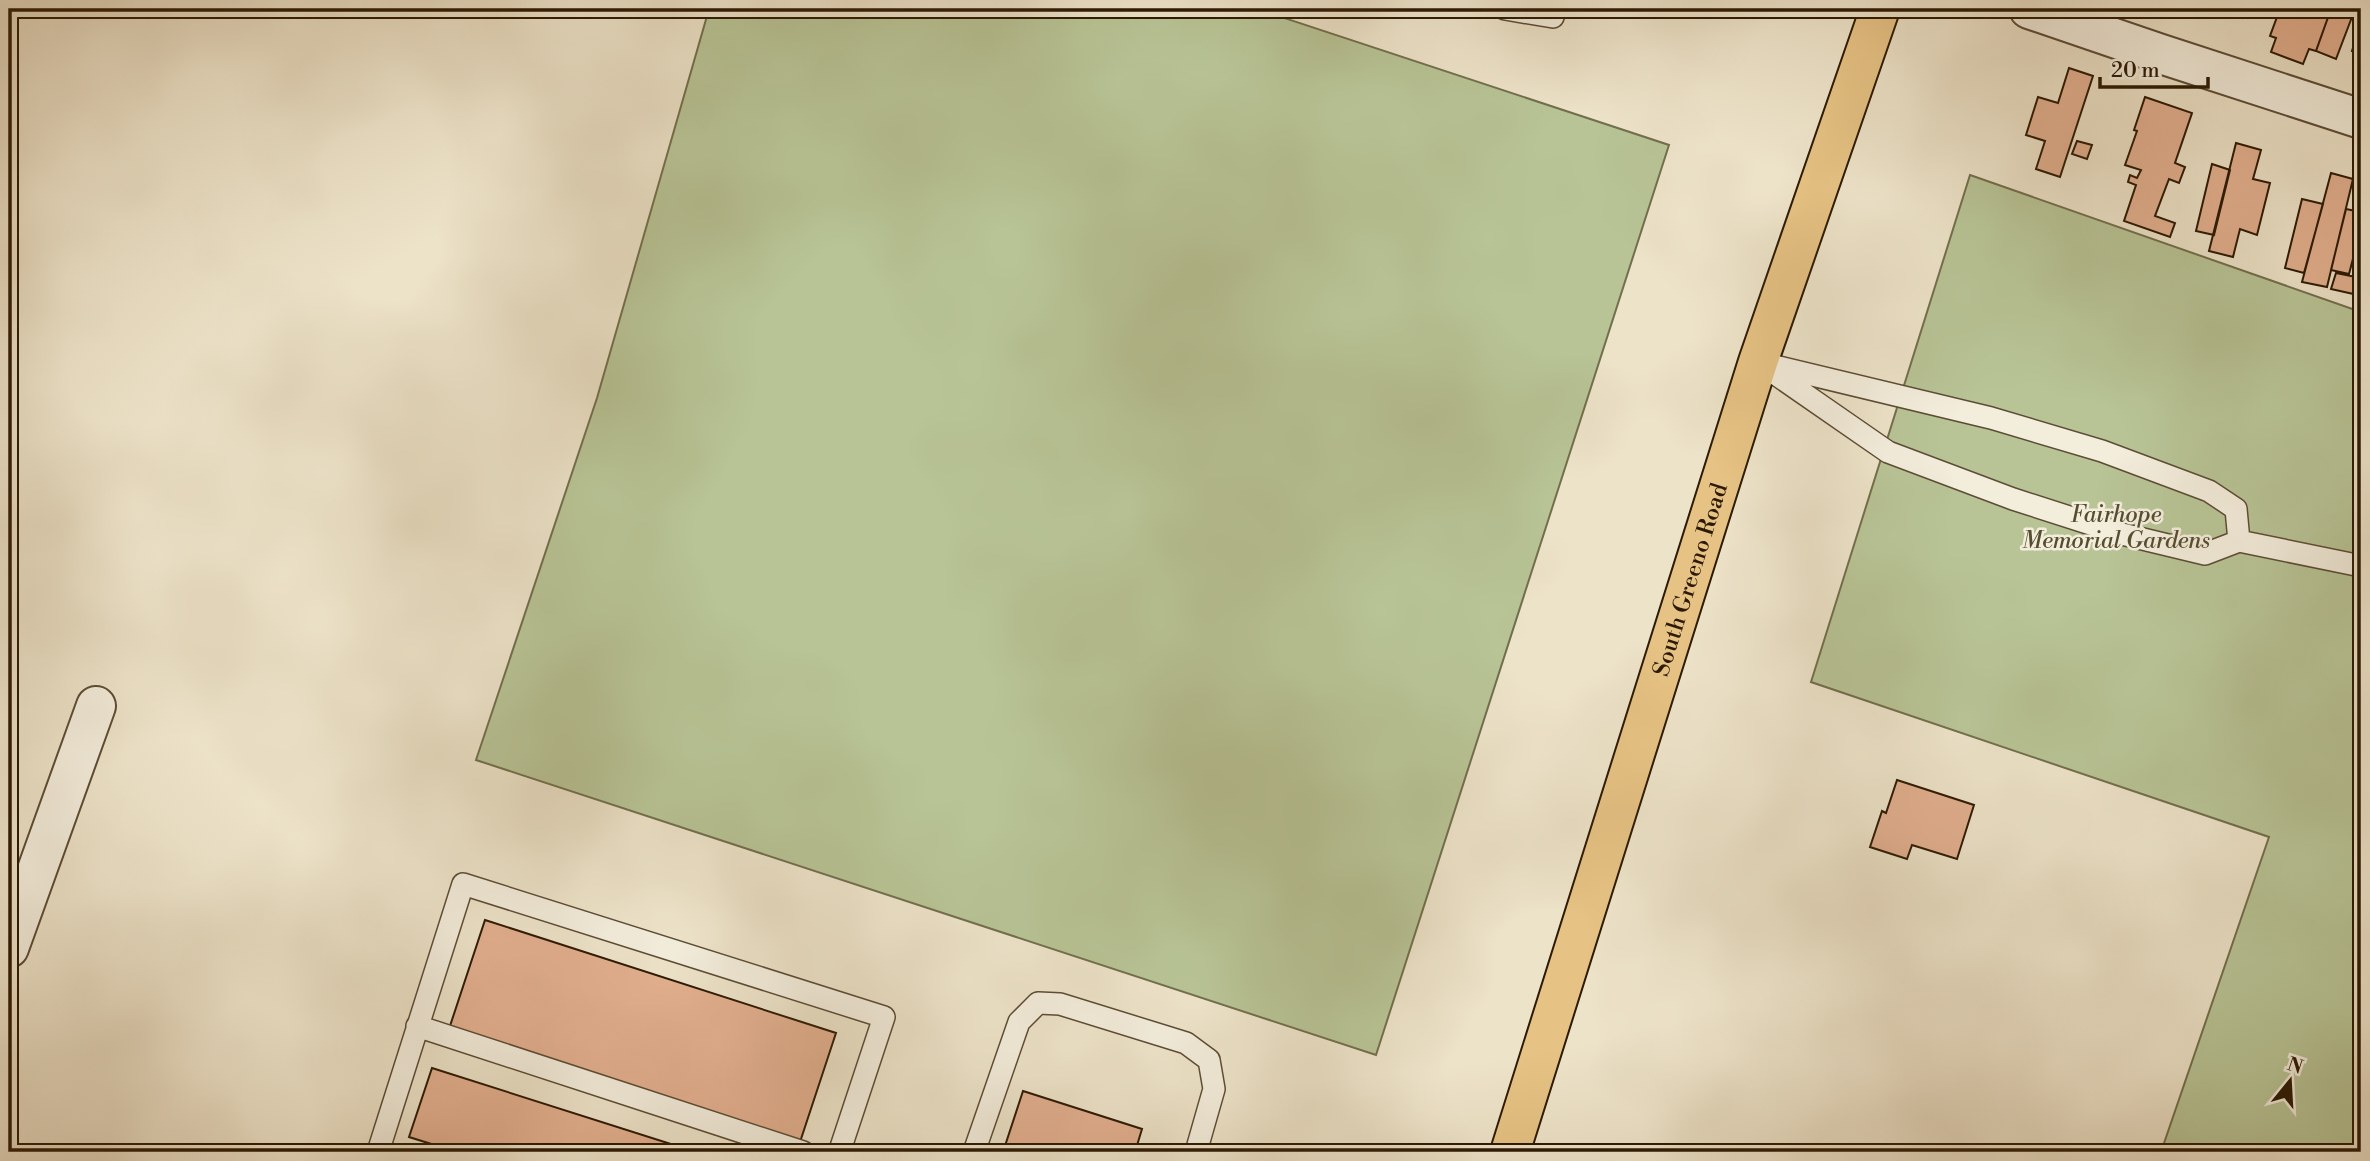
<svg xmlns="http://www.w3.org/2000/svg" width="2370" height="1161" font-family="'Libre Bodoni',serif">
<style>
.green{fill:#b8c496;stroke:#726f4d;stroke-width:2}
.building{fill:#e2af8f;stroke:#2c1a04;stroke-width:2}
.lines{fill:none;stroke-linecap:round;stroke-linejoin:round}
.lane-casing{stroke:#5c4c35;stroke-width:24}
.street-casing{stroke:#5c4c35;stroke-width:42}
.primary-casing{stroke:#2c1a04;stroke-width:42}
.lane{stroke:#f3eddc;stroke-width:21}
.street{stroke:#f3eddc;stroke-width:38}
.primary{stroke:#e6c284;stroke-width:38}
.labels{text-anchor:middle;stroke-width:5;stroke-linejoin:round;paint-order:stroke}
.park-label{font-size:23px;font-style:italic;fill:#564d30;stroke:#f3eddc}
.street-label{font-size:23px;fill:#2c1a04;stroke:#f3eddc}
</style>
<rect width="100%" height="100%" fill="#ede3c9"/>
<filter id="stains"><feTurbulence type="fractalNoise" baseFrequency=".00286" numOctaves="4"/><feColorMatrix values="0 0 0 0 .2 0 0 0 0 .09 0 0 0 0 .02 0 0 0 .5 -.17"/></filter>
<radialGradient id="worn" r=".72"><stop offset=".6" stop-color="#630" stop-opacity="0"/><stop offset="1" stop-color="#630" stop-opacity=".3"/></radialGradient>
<path class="green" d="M709,9H1257L1669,145L1376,1055L476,760L597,398Z
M1970,175L2361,312V1152H2161L2269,837L1811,682Z"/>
<path class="building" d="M2221,9H2246L2242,18Z
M2280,9H2331L2316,51L2309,49L2303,64L2271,52L2276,38L2270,36Z
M2331,9H2355L2336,59L2316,51Z
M2359,29L2361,30V53L2352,51Z
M2069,68L2093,76L2060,177L2036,169L2045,141L2026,135L2038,97L2058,103Z
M2145,97L2192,113L2175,163L2185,167L2179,183L2169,179L2155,216L2175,223L2170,237L2124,221L2136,185L2128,182L2130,175L2137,178L2141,170L2125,165L2137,131L2134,130Z
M2077,141L2092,145L2087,159L2072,154Z
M2236,143L2261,150L2253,179L2270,183L2257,235L2240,229L2233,257L2209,251Z
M2212,164L2230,170L2214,235L2196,231Z
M2331,173L2353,179L2327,287L2302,282Z
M2302,199L2323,204L2304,273L2285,268Z
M2346,209L2361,212V228L2349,274L2331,270Z
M2336,273L2361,278L2358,295L2331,289Z
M1897,780L1974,805L1957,859L1912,845L1907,859L1870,847L1882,811L1886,813Z
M485,920L836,1033L800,1142L449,1029Z
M432,1068L696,1152H457L409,1137Z
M1023,1091L1142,1129L1135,1152H1003Z"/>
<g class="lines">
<defs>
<path id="lane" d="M1505,9L1553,17L1555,9
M1758,362L1991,418L2102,451L2209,491L2236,509L2239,541L2205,554L2122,534L2013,499L1888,452Z
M2239,541L2361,566
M417,1026L803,1152
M378,1152L463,884L884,1017L841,1147
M974,1152L1019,1022L1038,1003L1060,1004L1186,1043L1209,1060L1214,1089L1196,1152"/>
<path id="street" d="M2029,9L2161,54L2361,119
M9,948L96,706"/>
<g id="primary">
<path id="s1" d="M1510,1152L1758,362L1880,9"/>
</g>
</defs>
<use href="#lane" class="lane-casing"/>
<use href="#street" class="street-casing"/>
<use href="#primary" class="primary-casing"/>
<use href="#lane" class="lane"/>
<use href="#street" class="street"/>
<use href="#primary" class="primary"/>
</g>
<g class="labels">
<g class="park-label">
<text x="2116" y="522">Fairhope<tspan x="2116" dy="26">Memorial Gardens</tspan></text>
</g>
<g class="street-label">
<text dy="8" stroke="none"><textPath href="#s1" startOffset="600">South Greeno Road</textPath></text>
</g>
</g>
<rect width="2370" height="1161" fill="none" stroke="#ede3c9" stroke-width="35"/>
<rect x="10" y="10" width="2349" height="1140" fill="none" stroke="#2c1a04" stroke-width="3.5"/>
<rect x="18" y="18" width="2335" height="1126" fill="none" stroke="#2c1a04" stroke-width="2"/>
<g transform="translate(2290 1081) rotate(18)" stroke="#f3eddc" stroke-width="5" paint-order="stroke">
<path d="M0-5L12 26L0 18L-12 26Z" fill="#2c1a04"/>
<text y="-10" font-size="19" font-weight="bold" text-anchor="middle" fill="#2c1a04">N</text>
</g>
<path d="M2100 77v10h108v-10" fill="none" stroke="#2c1a04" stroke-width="3.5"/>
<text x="2111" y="77" font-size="21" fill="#2c1a04" stroke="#f3eddc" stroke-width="5" paint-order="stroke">20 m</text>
<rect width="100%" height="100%" filter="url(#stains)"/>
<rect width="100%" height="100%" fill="url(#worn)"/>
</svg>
